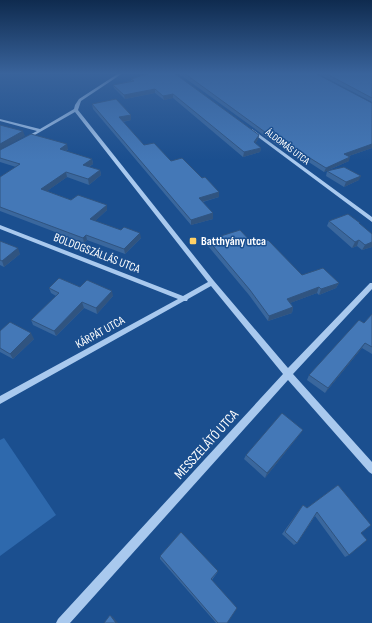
<svg xmlns="http://www.w3.org/2000/svg" width="372" height="623" font-family="'Sofia Sans Condensed',sans-serif">
<style>
.green{fill:#2e69ad}
.lines{fill:none;stroke-linecap:round;stroke-linejoin:round}
.minor{fill:#a9c9ee;fill-rule:evenodd}
.wall{fill:#3a679d}
.shaded-wall{fill:#305480}
.building{fill:#4478b7;stroke:#305480}
.poi-dot{fill:#ffd166;stroke:#1b4f8f;stroke-width:1.5}
.labels{text-anchor:middle;stroke-width:3;stroke-linejoin:round;paint-order:stroke}
.far-street-label{font-size:10px;fill:#fff;stroke:#1b4f8f}
.poi-label{font-size:12px;font-weight:bold;fill:#fff;stroke:#1b4f8f;text-anchor:start}
.street-label{font-size:12px;fill:#fff;stroke:#1b4f8f}
.near-street-label{font-size:14px;fill:#fff;stroke:#1b4f8f}
</style>
<rect width="100%" height="100%" fill="#1b4f8f"/>
<path class="green" d="M4,438L56,515L0,556V440Z"/>
<g class="lines">
<path class="minor" d="M119,73H123L81,101L78,110L214,281L288,368L370,283H372V289L293,374L372,462V474L369,472L288,380L70,623H56L58,619L283,374L211,286L188,299L187,301H184L0,404V396L178,299L0,229V225L183,296L208,282L75,112L26,140H24V138L37,131L0,121V119L40,129L74,109L75,105L79,99Z
M250,129H252L372,217V222L250,131Z"/>
</g>
<path class="wall" d="M148,73H174L259,135L258,139L255,144L261,148L260,152L243,157L173,98L164,100L155,93L125,99L114,88L113,85L131,81V79L149,73Z
M178,73H315L372,148L349,156V161L324,172L284,146L280,147Z
M317,73H372V102Z
M92,104L131,115V120L123,122L144,145L202,178L219,192V197L203,202L213,219L191,225L93,109Z
M68,149L66,151L92,159L93,164L89,167L100,170L101,175L89,185L67,177L47,191L71,200L107,205V210L95,221L141,238L125,254L87,240L84,243L0,211V177L16,167L0,162V150Z
M327,171L359,180L344,187L326,176Z
M329,221L359,224L372,234V247L362,250L357,246L352,248L327,226Z
M208,240L254,245L302,275L339,283L336,288L319,295L317,293L290,303L293,307L292,313L268,321L249,295L208,246Z
M0,241L20,254L4,267L0,265Z
M80,287L113,296L97,314L84,308L56,336L33,325L31,320L56,296L51,293L49,288Z
M372,314V354L362,348L325,393L307,380L309,375L364,323Z
M0,331L34,339L13,359L0,352Z
M300,434L265,478L244,459L246,455Z
M338,485L361,533L349,555L345,557L315,516L297,543L294,545L282,534L303,505L307,508Z
M160,556L218,571L217,573L212,580L227,623H216L160,559Z"/>
<path class="shaded-wall" d="M155,89V93L125,99L124,95Z
M173,94V98L164,100L163,96Z
M131,115V120L120,122L119,117Z
M23,131L25,136L0,150V144Z
M259,135L258,139L253,147L254,142Z
M284,142V146L280,147V143Z
M67,144L68,149L61,154L60,149Z
M372,144V148L343,158L344,154Z
M261,148L260,152L243,157L244,152Z
M350,157L349,161L324,172L326,168Z
M92,159L93,164L84,170L83,165Z
M100,170L101,175L89,185L88,179Z
M66,172L67,177L43,194L41,189Z
M361,176L359,180L344,187L346,182Z
M219,192V197L198,203L199,198Z
M107,205V210L92,224L90,219Z
M213,213V219L191,225V220Z
M140,233L141,238L125,254L124,249Z
M86,235L87,240L84,243L83,238Z
M359,240L357,246L352,248L355,242Z
M372,242V247L362,250L365,245Z
M18,248L20,254L4,267L2,261Z
M339,283L336,288L319,295L321,289Z
M319,287L317,293L285,305L287,299Z
M112,291L113,296L97,314L96,308Z
M82,302L84,308L56,336L54,331Z
M293,307L292,313L268,321L269,316Z
M31,333L34,339L13,359L10,354Z
M365,343L362,348L325,393L328,388Z
M303,430L300,434L265,478L267,473Z
M110,615L113,617L118,623H116Z"/>
<path class="building" d="M150,73H174L259,135L254,142L261,148L244,152L173,94L163,96L155,89L124,95L113,85L134,81L131,79Z
M184,73H315L372,103V144L344,154L350,157L326,168L284,142L280,143Z
M325,73H372V98Z
M116,99L131,115L119,117L144,145L154,143L171,161L182,158L202,178L205,177L219,192L199,198L213,213L191,220L92,104Z
M0,125L23,131L0,144Z
M31,134L67,144L60,149L92,159L83,165L100,170L88,179L66,172L41,189L71,200L78,195L107,205L90,219L121,230L124,227L140,233L124,249L86,235L83,238L0,207V177L20,164L0,158V150Z
M344,167L361,176L346,182L327,171Z
M348,214L360,223H359L372,234V242L365,245L359,240L355,242L329,221Z
M240,230L254,245L268,240L302,275L323,268L339,283L321,289L319,287L287,299L293,307L269,316L250,290L208,240Z
M0,241L18,248L2,261L0,260Z
M59,278L80,287L87,280L112,291L96,308L82,302L54,331L31,320L59,293L49,288Z
M372,314V347L365,343L328,388L309,375L359,320L364,323Z
M10,322L31,333L10,354L0,348V331Z
M282,413L303,430L267,473L246,455Z
M338,485L371,525L361,533L367,540L349,555L317,512L297,543L285,532L303,505L307,508Z
M181,532L218,571L211,579L237,608L227,623H218L160,556Z
M110,615L116,623H104Z"/>
<linearGradient id="sky" x2="0" y2="1"><stop stop-color="#0f2b4f"/><stop offset="0.46" stop-color="#39639b"/><stop offset="1" stop-color="#39639b" stop-opacity="0"/></linearGradient>
<rect width="372" height="160" fill="url(#sky)"/>
<rect class="poi-dot" x="189" y="237" width="8" height="8" rx="2"/>
<g class="labels">
<g class="far-street-label">
<text transform="translate(288 146) rotate(37)" y="4">ÁLDOMÁS UTCA</text>
</g>
<g class="poi-label">
<text x="201" y="245">Batthyány utca</text>
</g>
<g class="street-label">
<text transform="translate(97 253) rotate(21)" y="4">BOLDOGSZÁLLÁS UTCA</text>
<text transform="translate(100 332) rotate(-29)" y="4">KÁRPÁT UTCA</text>
</g>
<g class="near-street-label">
<text transform="translate(206 444) rotate(-48)" y="5">MESSZELÁTÓ UTCA</text>
</g>
</g>
</svg>
